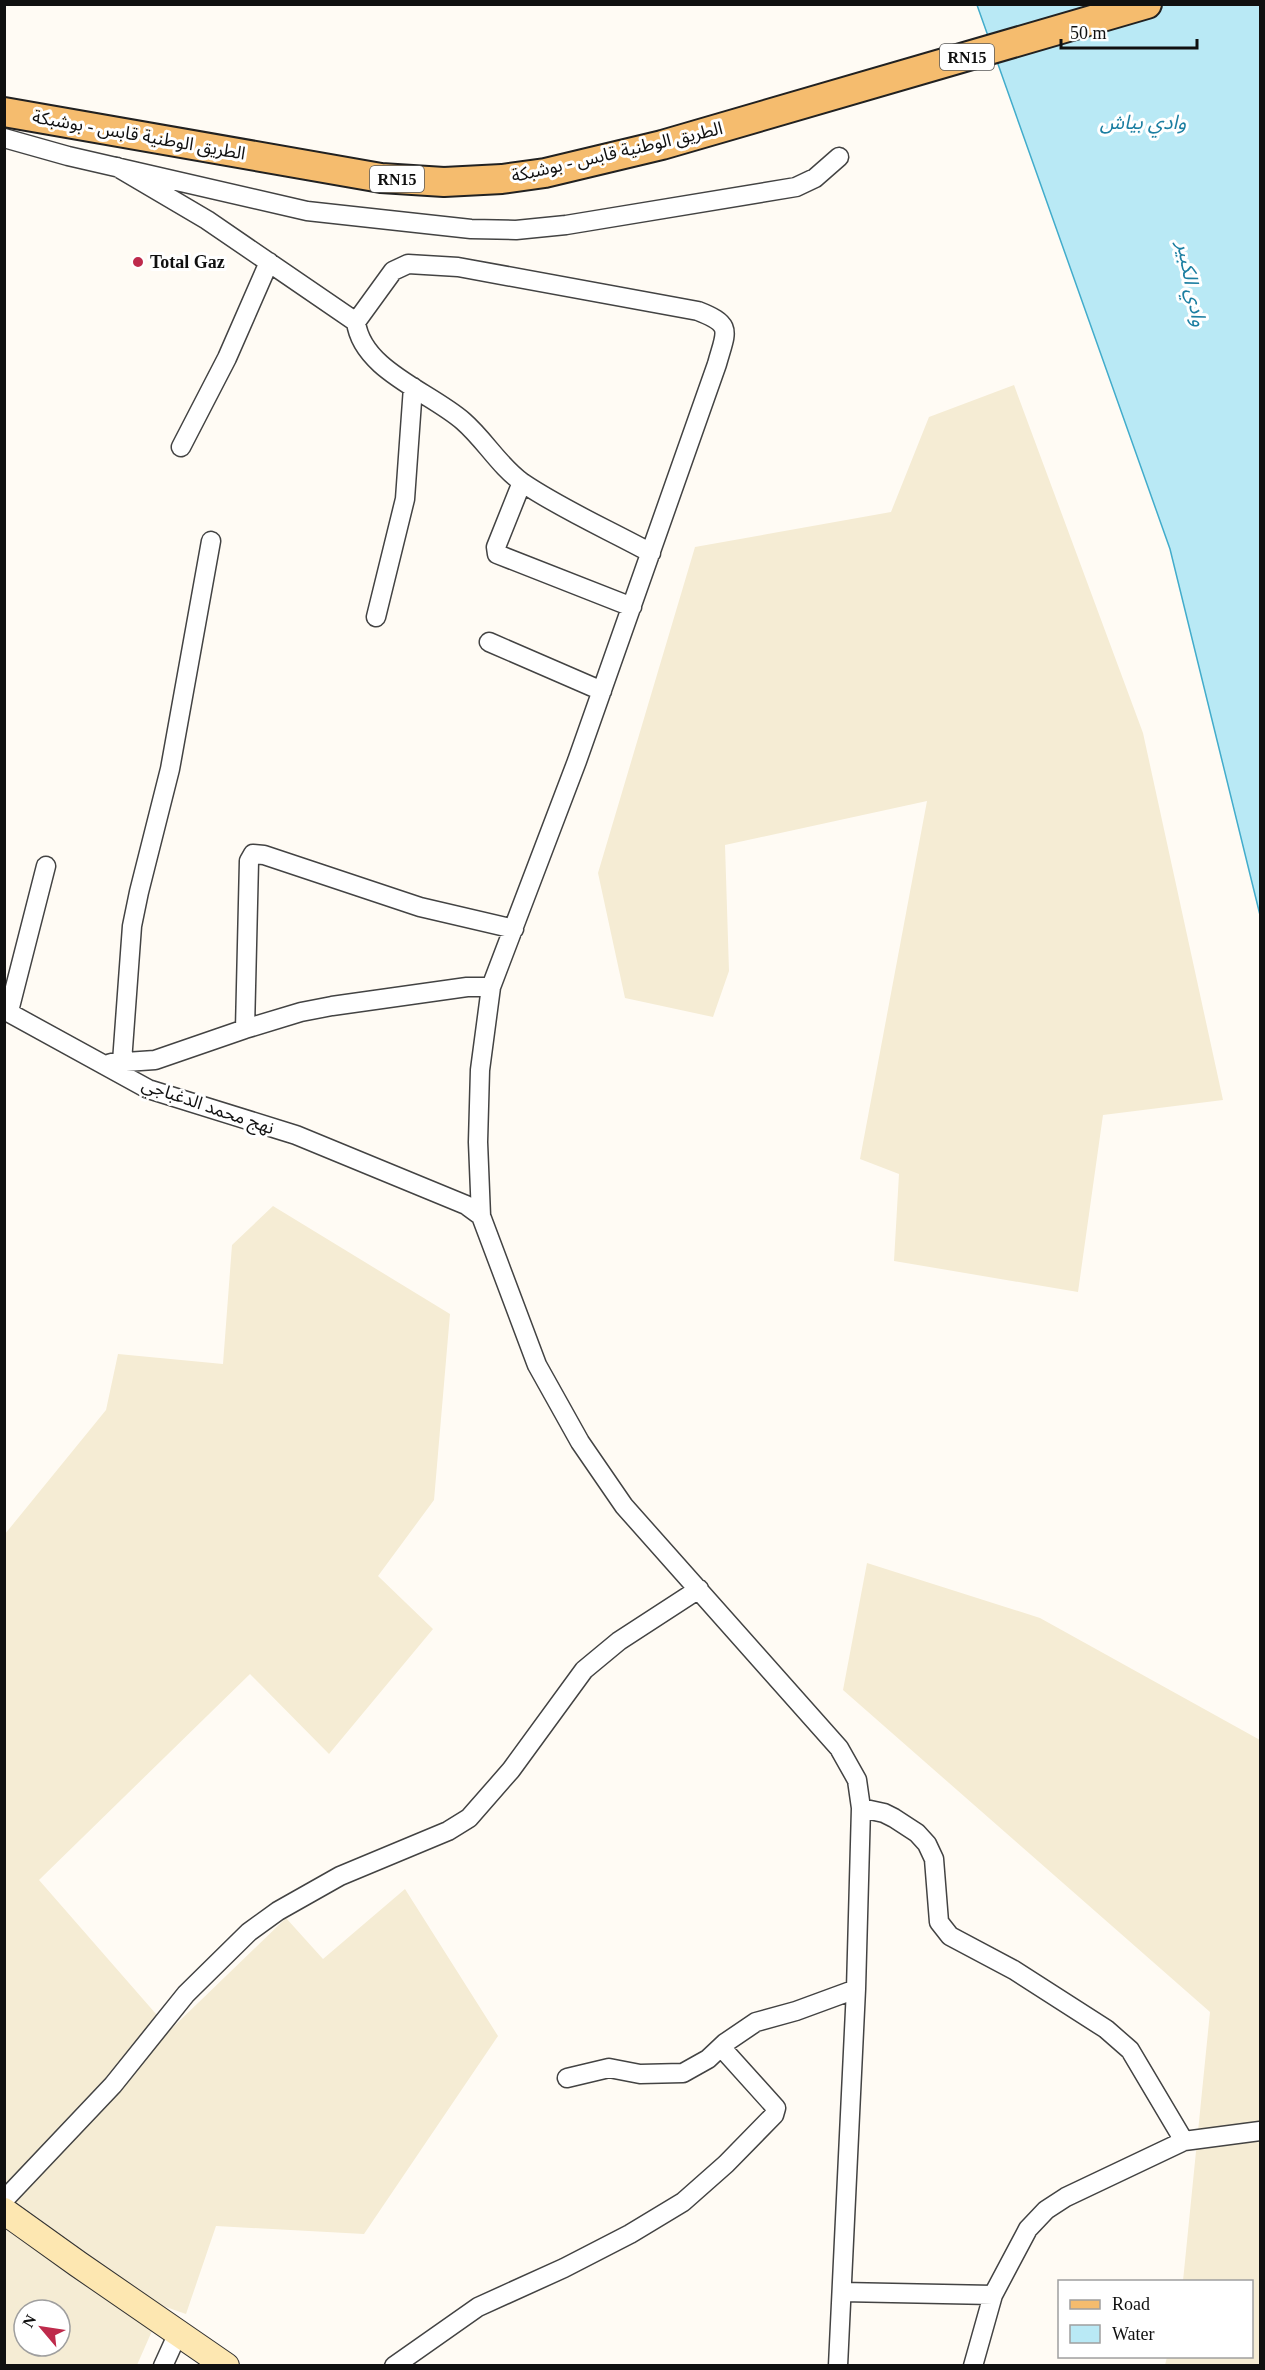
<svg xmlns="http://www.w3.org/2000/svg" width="1265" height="2370" font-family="'Times New Roman','Noto Sans Arabic',serif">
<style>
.farmland{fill:#f5ecd4;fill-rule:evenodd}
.water{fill:#b9e9f5;stroke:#42accb;stroke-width:1.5}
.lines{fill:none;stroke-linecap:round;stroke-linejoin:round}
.street-casing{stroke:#434343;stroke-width:21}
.secondary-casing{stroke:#323232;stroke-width:28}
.primary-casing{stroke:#212121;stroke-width:32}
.street{stroke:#fff;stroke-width:18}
.secondary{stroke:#fde7b1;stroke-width:26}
.primary{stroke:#f5bc6e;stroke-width:28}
.poi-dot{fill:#be2a4b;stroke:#fff;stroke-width:2}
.labels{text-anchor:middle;stroke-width:6;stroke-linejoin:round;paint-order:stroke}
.shield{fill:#fff;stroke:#585858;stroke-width:1.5}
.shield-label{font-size:16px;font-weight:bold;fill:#101010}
.street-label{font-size:18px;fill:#101010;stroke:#fff}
.poi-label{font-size:18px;font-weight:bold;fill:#101010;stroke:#fff;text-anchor:start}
.water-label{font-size:20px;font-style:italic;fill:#1b7ea1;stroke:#fff}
</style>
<rect width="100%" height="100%" fill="#fffbf4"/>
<path class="farmland" d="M1014,385L1143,733L1223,1100L1103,1115L1078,1292L894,1261L899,1174L860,1159L927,801L725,845L729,971L713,1017L625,998L598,873L695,547L891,512L929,417Z
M273,1206L450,1314L434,1500L378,1576L433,1629L329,1754L250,1674L39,1880L170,2030L286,1918L323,1959L405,1889L498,2036L364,2234L216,2226L186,2314L163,2306L137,2365L5,2366V1534L106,1410L118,1354L223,1364L232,1245ZM24,2310H60V2346H24Z
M867,1563L1040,1618L1260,1740V2365H1165L1167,2357L1252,2356V2282L1183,2281L1210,2012L843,1690Z"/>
<path class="water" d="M977,5H1260V915L1170,549Z"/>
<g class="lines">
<defs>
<path id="street" d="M4,138L68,156L307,211L471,229L516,230L566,225L796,187L815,178L839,157
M117,167L207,220L356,322L393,271L408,264L458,267L698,311C734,325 726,331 717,364L577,761L491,987L480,1070L478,1142L481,1216
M356,322C362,370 430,392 463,421C485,440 499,466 523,483C563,510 609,530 651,553
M181,447L227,358L269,262
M522,482L496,547L497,554L632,607
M376,617L405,499L413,387
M489,642L602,691
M4,1010L148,1089L296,1135L466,1205L481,1216L537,1365L580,1442L624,1506L839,1748L857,1780L861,1808L856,1989L838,2366
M9,1011L46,866
M245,1029L249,861L253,854L264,855L420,907L514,929
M122,1062L132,926L139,892L170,769L211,541
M111,1063L155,1060L245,1029L301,1012L332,1006L467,987H491
M861,1808L884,1813L894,1818L917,1833L927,1844L934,1859L939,1922L950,1936L1014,1970L1106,2029L1130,2050L1184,2141
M567,2078L609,2068L640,2074L683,2073L708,2059L725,2043L756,2022L796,2011L856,1989
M4,2200L113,2085L186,1994L249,1932L278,1911L340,1876L448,1831L469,1818L511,1770L584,1670L619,1641L699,1589
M842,2292L993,2295
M163,2366L178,2333
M394,2366L478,2307L564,2268L630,2234L683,2202L726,2164L774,2115L776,2108L721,2047
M973,2366L993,2295L1028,2229L1046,2210L1066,2197L1184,2141L1260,2131"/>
<path id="secondary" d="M4,2211L78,2264L226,2366"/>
<path id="primary" d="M4,112L381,178L444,182L502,179L545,173L662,145L1147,4"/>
</defs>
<use href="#street" class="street-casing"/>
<use href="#secondary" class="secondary-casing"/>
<use href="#primary" class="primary-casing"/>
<use href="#street" class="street"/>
<use href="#secondary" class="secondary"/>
<use href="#primary" class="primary"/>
</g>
<circle class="poi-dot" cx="138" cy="262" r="6"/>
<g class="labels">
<g class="shield">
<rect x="940" y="44" width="54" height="26" rx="4.5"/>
<rect x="370" y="166" width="54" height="26" rx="4.5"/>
</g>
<g class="shield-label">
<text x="967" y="63">RN15</text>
<text x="397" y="185">RN15</text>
</g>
<g class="street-label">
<text transform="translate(139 135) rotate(10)" y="6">الطريق الوطنية قابس - بوشبكة</text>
<text transform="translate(617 152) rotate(-13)" y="6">الطريق الوطنية قابس - بوشبكة</text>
<text transform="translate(208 1106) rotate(19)" y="6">نهج محمد الدغباجي</text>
</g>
<g class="poi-label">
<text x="150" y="268">Total Gaz</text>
</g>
<g class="water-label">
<text x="1143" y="129">وادي بياش</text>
<text transform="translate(1192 284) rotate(79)" y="7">وادي الكبير</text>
</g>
</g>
<rect width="1265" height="2370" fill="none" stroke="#101010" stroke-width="12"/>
<rect x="1058" y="2280" width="195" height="78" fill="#ffffff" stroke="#9f9f9f" stroke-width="1.5"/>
<rect x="1070" y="2300" width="30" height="9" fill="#f5bc6e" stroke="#9f9f9f" stroke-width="1.5"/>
<text x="1112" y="2310" font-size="18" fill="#101010">Road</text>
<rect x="1070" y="2325" width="30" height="18" fill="#b9e9f5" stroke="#9f9f9f" stroke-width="1.5"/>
<text x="1112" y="2340" font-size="18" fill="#101010">Water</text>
<g transform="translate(42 2328) rotate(299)"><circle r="28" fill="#ffffff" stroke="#9f9f9f" stroke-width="1.5"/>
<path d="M0-4.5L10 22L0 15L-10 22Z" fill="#be2a4b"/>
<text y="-9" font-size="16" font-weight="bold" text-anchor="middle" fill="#101010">N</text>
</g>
<path d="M1061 39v9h136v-9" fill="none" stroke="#101010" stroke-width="3"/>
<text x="1070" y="39" font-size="18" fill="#101010" stroke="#ffffff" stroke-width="4.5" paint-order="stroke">50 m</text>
</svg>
